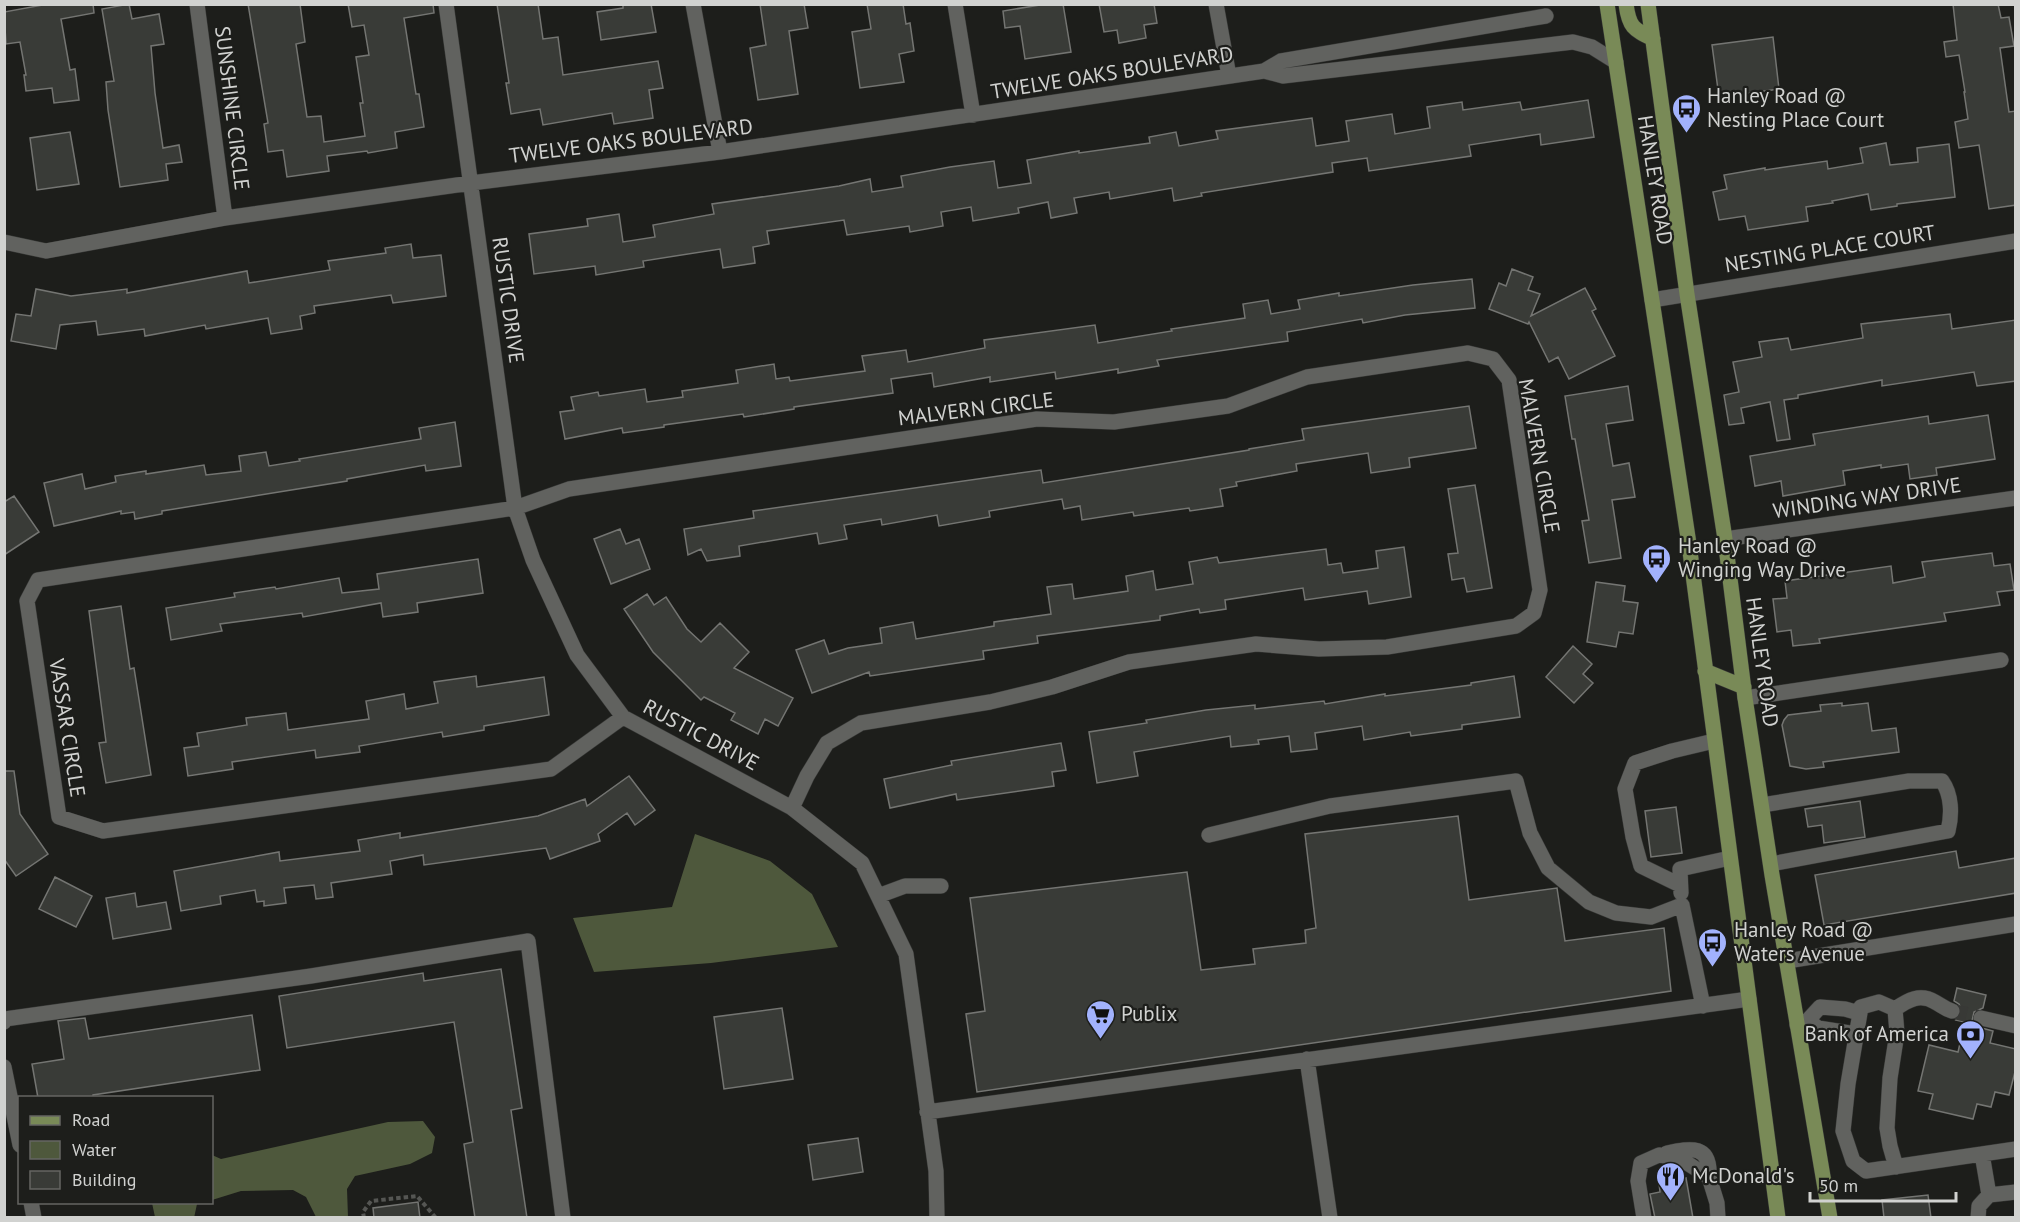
<svg xmlns="http://www.w3.org/2000/svg" width="2020" height="1222" font-family="'PT Sans',sans-serif">
<style>
.water{fill:#4e583c}
.building{fill:#393b37;stroke:#747572;stroke-width:1.5}
.lines{fill:none;stroke-linecap:round;stroke-linejoin:round}
.minor-tunnel{stroke:#383936;stroke-width:15;stroke-dasharray:15 8;stroke-linecap:butt}
.minor-casing{stroke:#373836;stroke-width:16}
.major-casing{stroke:#373836;stroke-width:16}
.path{stroke:#555653;stroke-width:4;stroke-dasharray:4.5 3;stroke-linecap:butt}
.minor{stroke:#61625f;stroke-width:15}
.major{stroke:#798a57;stroke-width:15}
.labels{text-anchor:middle;stroke-width:4.5;stroke-linejoin:round;paint-order:stroke}
.street-label{font-size:21px;fill:#d1d2d0;stroke:#1d1e1b}
.poi-label{font-size:21px;fill:#d1d2d0;stroke:#1d1e1b;text-anchor:start}
</style>
<rect width="100%" height="100%" fill="#1d1e1b"/>
<path class="water" d="M695,834L770,861L812,894L838,947L711,963L594,972L573,918L672,907Z
M423,1121L435,1137L432,1153L410,1164L355,1176L347,1189L348,1217H316L306,1197L293,1190L241,1191L212,1200V1155L221,1159L388,1122Z
M152,1203V1202L203,1203L197,1204L194,1218L155,1217Z"/>
<path class="building" d="M48,4H93L94,13L61,19L70,70L75,69L79,100L54,103L52,88L26,91L24,75H26L20,42L6,44L4,12Z
M129,4L132,19L159,14L164,44L151,46L155,93L163,148L179,145L182,162L166,164L168,180L120,187L108,110L106,82L114,81L102,9Z
M248,4H300L305,42L296,44L307,117L321,116L324,142L365,136L360,103H363L356,57L369,55L364,25L352,27L348,4H433L434,13L404,18L416,94H419L424,127L395,132L397,148L368,153L367,151L327,156L329,171L287,177L283,150L268,152L264,124L268,123Z
M497,4H538L543,39L558,37L563,75L658,61L663,88L649,90L653,118L614,124L612,113L543,125L540,109L511,114L506,83H509Z
M623,4H651L656,32L601,40L597,12L623,8Z
M760,4H804L808,28L789,31L798,94L758,100L750,48L766,45Z
M867,4H903L906,24L910,23L914,51L899,54L904,82L860,88L852,32L871,29Z
M1046,4H1063L1071,52L1025,59L1020,26L1005,28L1003,11Z
M1099,4H1154L1157,23L1144,25L1146,38L1119,43L1117,30L1104,32Z
M1953,4H1998L2001,18L2009,17L2014,46L2000,48L2009,112L2016,111V205L1989,209L1979,145L1959,148L1955,122L1968,119L1964,92H1965L1959,55L1946,57L1944,42L1957,40Z
M1773,37L1779,89L1719,97L1712,45Z
M1588,100L1594,137L1541,145L1540,134L1469,145L1471,156L1369,171L1367,158L1332,163L1333,172L1201,193L1202,196L1174,201L1172,188L1110,199L1109,192L1074,198L1077,213L1051,218L1048,202L1018,208L1019,213L973,221L971,207L941,212L943,226L910,232L909,226L847,235L844,220L767,231L769,244L753,247L755,263L723,268L720,249L643,261L644,267L596,275L595,266L534,274L529,234L588,226L587,219L619,214L623,242L655,237L653,225L714,214L712,204L839,186L870,179L872,192L903,187L901,176L950,167L994,161L998,188L1031,183L1027,160L1079,151V153L1150,143L1149,137L1176,132L1179,146L1218,139L1216,131L1312,118L1316,146L1349,141L1346,121L1392,114L1395,134L1430,128L1427,107L1462,102L1463,110L1520,102L1522,110Z
M70,132L79,184L37,190L30,138Z
M1886,143L1890,165L1918,162L1917,148L1949,144L1955,197L1897,204V206L1871,210L1868,194L1832,201L1833,203L1806,207L1808,221L1748,230L1745,216L1719,220L1713,192L1727,189L1724,175L1765,168V170L1827,161L1828,169L1863,163L1860,148Z
M411,244L413,258L441,255L446,296L393,303L391,295L314,306L315,313L300,316L302,329L271,334L268,318L206,329L205,325L145,336L144,329L98,335L96,321L60,325L56,349L11,341L16,314L31,316L36,289L71,296L127,289V293L247,271L249,283L330,270L328,261L386,253L385,248Z
M1512,269L1533,277L1528,290L1540,294L1531,316L1585,288L1596,309L1592,311L1615,356L1569,379L1558,357L1549,362L1529,322L1528,324L1489,309L1499,283L1506,286Z
M1472,279L1475,308L1405,315L1363,323L1362,319L1287,332L1288,341L1157,360L1159,366L1118,373V369L1056,379L1055,372L990,382V377L934,387L932,373L891,379L893,393L794,407V409L744,417L743,414L664,425V427L623,433L622,428L565,439L560,412L574,410L571,397L598,392L599,396L645,389L647,402L683,397L682,391L738,383L736,370L774,364L776,379L789,377L790,381L865,371L862,356L906,350L908,362L985,348L984,340L1095,325L1098,343L1172,331L1171,329L1245,318L1243,304L1268,300L1271,314L1300,309L1298,300L1339,293V296L1413,285Z
M1950,314L1952,329L2016,320V381L1977,386L1974,372L1882,386V380L1798,395V398L1784,400L1790,439L1777,441L1770,402L1741,408L1744,423L1729,425L1724,395L1739,392L1733,362L1762,357L1759,342L1788,338L1791,350L1863,338L1861,324Z
M1628,386L1633,420L1606,424L1613,466L1629,463L1635,497L1612,500L1621,558L1589,563L1582,521L1589,520L1575,439H1572L1565,396Z
M1469,406L1476,448L1409,458L1410,467L1371,473L1368,453L1296,464L1297,471L1236,482L1237,486L1220,489L1223,506L1190,511L1189,508L1134,516L1133,512L1082,520L1080,506L1064,509L1062,499L989,511L990,517L939,526L937,515L882,525L881,519L844,525L847,539L819,544L817,533L739,546L740,556L707,561L701,549L688,555L684,529L754,518L753,511L1041,470L1043,483L1249,450V449L1304,440L1302,429Z
M1988,415L1995,459L1936,468L1937,475L1910,479L1908,464L1881,468V465L1843,471L1845,485L1783,496L1781,481L1755,486L1750,456L1815,445L1813,434L1928,416L1929,424Z
M455,422L461,466L426,471L425,465L347,479V481L162,511V514L135,519L134,512L121,514V511L54,526L44,483L82,474L85,489L116,482L115,476L146,471V474L204,465L206,475L241,471L239,456L266,452L269,466L300,461L299,459L421,439L419,428Z
M1475,485L1492,588L1467,592L1464,578L1452,580L1448,554L1458,553L1448,489Z
M14,496L39,532L4,555V502Z
M620,529L626,544L639,539L650,569L611,584L594,539Z
M1404,547L1411,597L1369,604L1367,591L1305,600L1303,588L1225,600L1226,609L1200,613L1199,609L1160,616V620L1037,636L1038,643L983,651L984,659L870,676L869,672L812,693L796,650L824,640L829,654L848,648L882,643L880,628L913,622L916,639L994,626V622L1051,614L1047,587L1072,584L1074,599L1128,591L1126,576L1153,571L1156,590L1193,584L1189,562L1217,557L1219,563L1326,549L1328,565L1341,563L1343,573L1378,568L1376,551Z
M1992,553L1994,566L2010,564L2014,590L1997,592L2000,605L1944,613L1946,621L1819,639L1820,643L1793,646L1791,630L1777,632L1773,599L1787,598L1785,581L1891,566L1893,583L1925,577L1922,562Z
M478,559L483,593L417,603L418,612L383,617L381,603L303,617L302,613L220,624L222,631L171,640L166,608L235,597L234,593L275,587L276,589L339,578L342,593L379,589L377,574Z
M1596,582L1625,586L1623,601L1638,603L1633,634L1619,632L1616,647L1587,642Z
M647,594L654,605L666,597L687,629L701,642L720,623L749,652L734,668L793,698L778,726L765,719L758,734L731,720L735,713L704,697L701,700L653,652L624,609Z
M121,606L130,669L134,668L151,775L106,783L99,743L106,742L89,611Z
M1573,646L1592,664L1583,674L1593,683L1574,703L1546,677Z
M476,676L477,687L544,677L549,715L484,726V730L443,737L442,732L359,746L360,752L316,758L315,750L232,762L233,769L188,776L184,748L199,746L197,733L247,725L246,718L286,713L288,730L369,719L366,701L404,694L406,709L438,703L434,682Z
M1514,676L1520,717L1462,725V729L1411,736L1410,732L1364,740L1362,726L1315,733L1317,749L1291,752L1289,736L1258,740L1259,744L1231,747L1230,736L1134,752L1138,776L1097,783L1089,732L1147,723L1146,720L1206,710L1255,705V709L1324,701L1325,704L1385,694V696L1471,685V683Z
M1842,703V706L1868,703L1872,731L1896,728L1899,752L1823,762L1824,767L1806,769L1790,766L1782,725L1784,720L1788,715L1821,711L1820,705Z
M1061,743L1066,770L1052,772L1054,786L957,800L956,794L890,808L884,779L952,765L951,761Z
M4,771H14L20,814L48,854L16,876L4,859Z
M629,776L655,810L635,825L627,813L598,834L600,841L550,859L546,848L424,865L423,855L390,861L392,874L331,883L333,897L316,899L314,885L284,888L286,903L264,906V901L257,902L255,890L220,896L221,904L181,911L174,871L279,852L280,861L360,851L358,840L400,833V838L538,816L585,799L587,806Z
M1860,801L1865,837L1824,843L1822,825L1808,827L1805,809Z
M1676,807L1682,853L1651,857L1645,811Z
M1458,816L1469,900L1557,888L1565,941L1664,928L1671,991L977,1092L966,1014L985,1011L970,898L1187,872L1201,970L1255,964L1253,949L1306,943L1305,930L1316,928L1305,834Z
M1956,851L1959,868L2016,858V893L1824,925L1815,875Z
M55,877L92,896L76,927L39,909Z
M135,893L137,907L166,902L171,929L113,939L106,898Z
M501,969L522,1108L511,1110L527,1218H475L464,1144L473,1142L454,1022L287,1048L279,996L423,973L424,981Z
M1957,988L1986,995L1983,1008L1974,1012L1972,1021L1978,1027L1993,1031L1990,1043L2016,1049V1068L2009,1095L1995,1092L1991,1107L1977,1104L1973,1119L1929,1109L1933,1094L1918,1091L1929,1045L1958,1052L1965,1022L1956,1020L1961,1015L1962,1010L1959,1004L1954,1001Z
M782,1008L793,1079L724,1089L714,1017Z
M252,1015L260,1070L93,1095V1098H38L32,1064L64,1059L58,1021L85,1018L89,1039Z
M858,1138L863,1172L813,1180L808,1145Z
M1686,1178L1693,1218H1655L1650,1194L1660,1192L1659,1183Z
M1928,1195L1931,1218H1884L1882,1200Z
M418,1202L420,1218H374L373,1208Z"/>
<g class="lines">
<path class="minor-tunnel" d="M1952,1011L1981,1018"/>
<defs>
<path id="minor" d="M197,4L225,218
M446,4L515,508L533,560L577,655L623,717L792,808L862,863L906,954L936,1171L937,1218
M693,4L720,152
M955,4L973,115
M1216,4L1229,76
M1264,71L1283,76L1573,42L1592,47L1616,62
M4,242L46,251L225,218L471,183L720,152L1264,71L1281,61L1546,16
M1652,300L2016,241
M1725,539L2016,498
M1745,698L2001,660
M623,717L551,769L103,831L59,817L27,601L38,580L515,508L569,489L1037,419L1114,422L1228,406L1307,377L1468,353L1493,359L1509,380L1540,590L1534,613L1516,626L1387,647L1319,649L1256,644L1129,662L1052,687L990,702L861,723L827,743L807,776L792,808
M1762,805L1909,781H1942C1952,795 1952,815 1948,831L1771,864
M1209,835L1330,806L1516,781L1530,833L1548,868L1589,902L1616,913L1651,917L1682,905L1703,1006
M1680,885L1641,866L1633,837L1625,789L1635,763L1672,751L1714,741
M1681,893L1680,869L1730,858
M878,896L905,886H941
M1787,961L2016,924
M1895,1009L1897,1033L1890,1078L1887,1128L1890,1146L1896,1167
M1952,1011C1945,1009 1941,1005 1935,1002C1920,993 1908,1000 1895,1009L1879,1002L1861,1007L1848,1084L1843,1131L1853,1161L1866,1171L2016,1149
M1981,1018L2016,1026
M1808,1020L1818,1028L1856,1034
M4,1022L5,1019L311,976L528,941L563,1218
M1797,1025L1808,1020L1820,1007L1845,1009L1859,1013
M1307,1059L1330,1218
M4,1067L20,1145
M927,1112L1749,999
M1667,1153C1691,1148 1711,1144 1709,1177
M1982,1154L1989,1195L2016,1192
M31,1202L34,1218
M1644,1218L1638,1181L1641,1163L1659,1155L1679,1158L1709,1177L1717,1203L1718,1218
M1978,1218L1979,1206L1989,1195"/>
<path id="major" d="M1607,4L1689,544L1778,1218
M1626,4C1629,27 1633,29 1653,39
M1648,4L1687,294L1725,539L1745,698L1772,875L1830,1218
M1705,671L1744,687"/>
</defs>
<use href="#minor" class="minor-casing"/>
<use href="#major" class="major-casing"/>
<path class="path" d="M364,1218L363,1212L371,1201L417,1196L436,1218"/>
<use href="#minor" class="minor"/>
<use href="#major" class="major"/>
</g>
<defs>
<symbol id="bus-pin" viewBox="-11 -11 22 30"><path d="M0 17L-7.5 6A9.5 9.5 0 1 1 7.5 6Z" fill="#a2b2fd" stroke="#1d1e1b"/><path d="M-5-6H5V4H4V6H2V4H-2V6H-4V4H-5ZM-3.5-4V0h7V-4ZM-3.5 1.2v1.5H-2V1.2ZM2 1.2v1.5H3.5V1.2Z" fill="#111"/></symbol>
<symbol id="supermarket-pin" viewBox="-11 -11 22 30"><path d="M0 17L-7.5 6A9.5 9.5 0 1 1 7.5 6Z" fill="#a2b2fd" stroke="#1d1e1b"/><path d="M-6-5.5h2.5l.6 2H6L4.5 2H-2.5L-4.4-4H-6ZM-1.5 3.2a1.3 1.3 0 1 0 .1 0ZM3 3.2a1.3 1.3 0 1 0 .1 0Z" fill="#111"/></symbol>
<symbol id="bank-pin" viewBox="-11 -11 22 30"><path d="M0 17L-7.5 6A9.5 9.5 0 1 1 7.5 6Z" fill="#a2b2fd" stroke="#1d1e1b"/><path d="M-6-4H6V4H-6ZM0-2.3a2.3 2.3 0 1 0 0 4.6a2.3 2.3 0 1 0 0-4.6Z" fill="#111"/></symbol>
<symbol id="restaurant-pin" viewBox="-11 -11 22 30"><path d="M0 17L-7.5 6A9.5 9.5 0 1 1 7.5 6Z" fill="#a2b2fd" stroke="#1d1e1b"/><path d="M-5-6h1v4h1v-4h1v4h1v-4h1v5L-1.5 .5V6h-2V.5L-5-1ZM5-6V6H3V1.5H1.5Q1.5-4 5-6Z" fill="#111"/></symbol>
</defs>
<g fill-rule="evenodd">
<use href="#bus-pin" x="1670" y="92" width="33" height="45"/>
<use href="#bus-pin" x="1640" y="542" width="33" height="45"/>
<use href="#bus-pin" x="1696" y="926" width="33" height="45"/>
<use href="#supermarket-pin" x="1084" y="998" width="33" height="45"/>
<use href="#bank-pin" x="1954" y="1018" width="33" height="45"/>
<use href="#restaurant-pin" x="1654" y="1160" width="33" height="45"/>
</g>
<g class="labels">
<g class="street-label">
<text transform="translate(1112 73) rotate(-9)" y="7">TWELVE OAKS BOULEVARD</text>
<text transform="translate(232 108) rotate(83)" y="7">SUNSHINE CIRCLE</text>
<text transform="translate(631 141) rotate(-7)" y="7">TWELVE OAKS BOULEVARD</text>
<text transform="translate(1655 180) rotate(81)" y="7">HANLEY ROAD</text>
<text transform="translate(1830 249) rotate(-9)" y="7">NESTING PLACE COURT</text>
<text transform="translate(508 300) rotate(82)" y="7">RUSTIC DRIVE</text>
<text transform="translate(976 409) rotate(-7)" y="7">MALVERN CIRCLE</text>
<text transform="translate(1539 456) rotate(80)" y="7">MALVERN CIRCLE</text>
<text transform="translate(1867 498) rotate(-8)" y="7">WINDING WAY DRIVE</text>
<text transform="translate(1762 662) rotate(82)" y="7">HANLEY ROAD</text>
<text transform="translate(67 728) rotate(81)" y="7">VASSAR CIRCLE</text>
<text transform="translate(701 735) rotate(28)" y="7">RUSTIC DRIVE</text>
</g>
<g class="poi-label">
<text x="1707" y="103">Hanley Road @<tspan x="1707" dy="24">Nesting Place Court</tspan></text>
<text x="1678" y="553">Hanley Road @<tspan x="1678" dy="24">Winging Way Drive</tspan></text>
<text x="1734" y="937">Hanley Road @<tspan x="1734" dy="24">Waters Avenue</tspan></text>
<text x="1121" y="1021">Publix</text>
<text x="1949" y="1041" text-anchor="end">Bank of America</text>
<text x="1692" y="1183">McDonald's</text>
</g>
</g>
<rect width="2020" height="1222" fill="none" stroke="#d1d2d0" stroke-width="12"/>
<rect x="18" y="1096" width="195" height="108" fill="#1d1e1b" stroke="#656663" stroke-width="1.5"/>
<rect x="30" y="1116" width="30" height="9" fill="#798a57" stroke="#656663" stroke-width="1.5"/>
<text x="72" y="1126" font-size="18" fill="#d1d2d0">Road</text>
<rect x="30" y="1141" width="30" height="18" fill="#4e583c" stroke="#656663" stroke-width="1.5"/>
<text x="72" y="1156" font-size="18" fill="#d1d2d0">Water</text>
<rect x="30" y="1171" width="30" height="18" fill="#393b37" stroke="#656663" stroke-width="1.5"/>
<text x="72" y="1186" font-size="18" fill="#d1d2d0">Building</text>
<path d="M1810 1192v9h146v-9" fill="none" stroke="#d1d2d0" stroke-width="3"/>
<text x="1819" y="1192" font-size="18" fill="#d1d2d0" stroke="#1d1e1b" stroke-width="4.5" paint-order="stroke">50 m</text>
</svg>
